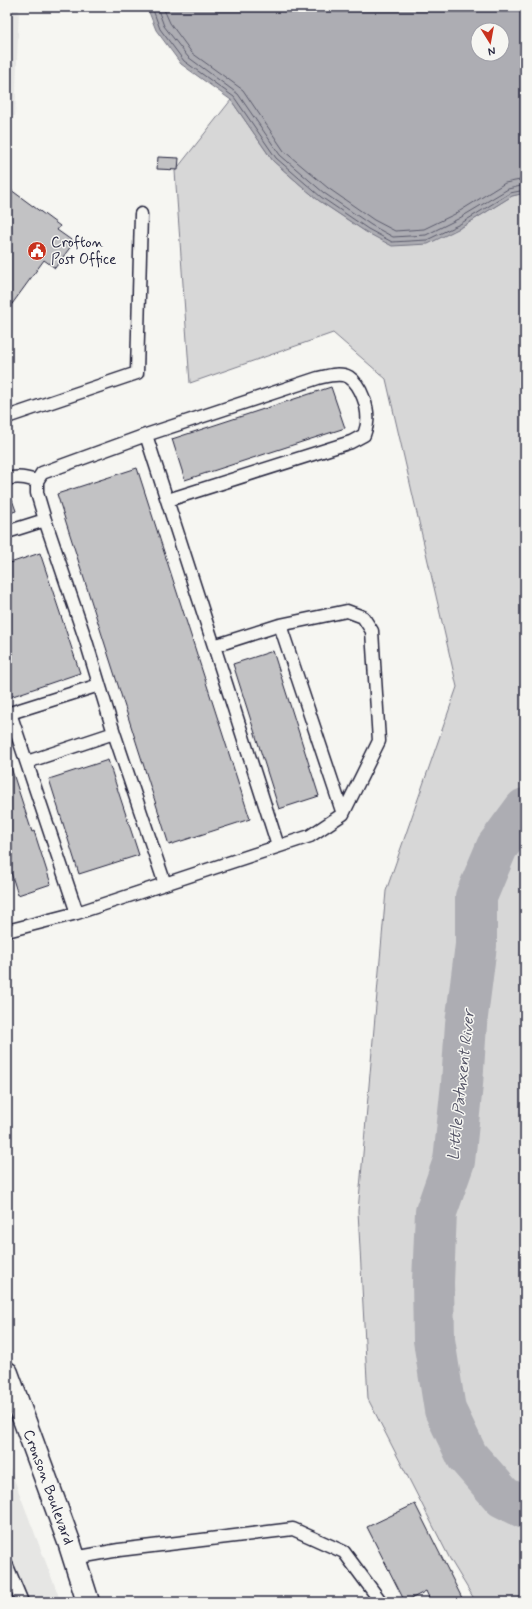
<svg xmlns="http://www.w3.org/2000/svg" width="532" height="1609" font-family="Mynerve,sans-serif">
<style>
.built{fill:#e6e6e4}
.green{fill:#d7d7d7;stroke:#7c7c89}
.water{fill:#adadb3;stroke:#757583;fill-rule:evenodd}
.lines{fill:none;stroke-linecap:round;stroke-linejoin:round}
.shore{stroke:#5a5a6b;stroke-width:1}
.river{stroke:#adadb3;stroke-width:42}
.building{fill:#c2c2c4;stroke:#22223b}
.lane-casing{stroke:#22223b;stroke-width:15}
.street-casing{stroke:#22223b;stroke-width:25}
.lane{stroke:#f6f6f2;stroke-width:12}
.street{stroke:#f6f6f2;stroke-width:22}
.labels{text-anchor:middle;stroke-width:3;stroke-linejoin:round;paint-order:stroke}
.poi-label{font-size:15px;fill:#22223b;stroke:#f6f6f2;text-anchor:start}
.street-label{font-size:15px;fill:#22223b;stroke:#f6f6f2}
.water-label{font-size:16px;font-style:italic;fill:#535365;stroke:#f6f6f2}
</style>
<rect width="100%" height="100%" fill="#f6f6f2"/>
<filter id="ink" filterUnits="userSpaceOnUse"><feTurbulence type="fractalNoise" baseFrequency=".025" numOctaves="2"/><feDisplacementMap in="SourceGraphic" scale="8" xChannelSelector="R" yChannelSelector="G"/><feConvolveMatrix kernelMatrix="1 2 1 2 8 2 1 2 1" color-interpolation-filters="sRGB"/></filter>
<g filter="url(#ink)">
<path class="built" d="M7,7H19L15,116H7Z
M7,1461L61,1602H7Z"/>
<path class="green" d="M231,100L273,161L318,200L366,232L462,227L512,196L525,193V1602H476L450,1559L368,1399L358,1211L386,891L457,687L386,379L333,333L190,383L175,171Z"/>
<path class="water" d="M147,7H523L525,11V193L512,196L462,227L428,244L392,246L366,232L318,200L273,161L231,100L181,64L156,30ZM478,30H502V54H478Z"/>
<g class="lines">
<path class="shore" d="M152,7L160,29L184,61L234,97L276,158L321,197L368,229L392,242L427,240L460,224L510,193L525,190
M157,7L164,26L188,57L238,94L280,155L324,193L371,225L393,237L426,235L458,219L508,189L525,185
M163,7L170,23L192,53L243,90L284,151L328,188L374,220L395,231L424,229L455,214L505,183L525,179"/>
<path class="river" d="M525,809L497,847L476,897V945L466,1024L462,1084L454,1161L436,1212L433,1282L434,1340L445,1410L467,1456L503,1497L525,1508"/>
</g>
<path class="building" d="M158,157L179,158L178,170L157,169Z
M7,187L60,226L57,230L74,242L55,268L44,260L7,311Z
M331,387L345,428L185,480L172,439Z
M137,468L250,819L169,845L57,494Z
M9,491L16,511L7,514V492Z
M40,553L80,673L7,698V564Z
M273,651L319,796L279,809L233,664Z
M7,755L32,832L34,831L51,884L18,895L7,860Z
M108,760L139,855L79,874L49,779Z
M415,1504L462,1598L455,1602H431L426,1591L405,1602L367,1527Z"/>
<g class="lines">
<defs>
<path id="lane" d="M7,417L137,373L141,214
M146,435L318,378C327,376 340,372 349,377C361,385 369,408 367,423C367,427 365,431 364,435L351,442L168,500
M7,479C18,476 26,478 37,481
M7,532L45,520
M280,625L343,814
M214,646L278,846
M10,713L77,913
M7,714L99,685
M27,762L114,733
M7,931L77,913L310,836L343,814L379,741L372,631L363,617L347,611L280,625L214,646L146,435L42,473L37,481V493L45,520L86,641L114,733L165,884
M74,1558L119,1550L293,1529L344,1552L381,1602
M7,1566L22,1602"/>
<path id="street" d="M7,1373L69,1542L88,1602"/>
</defs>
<use href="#lane" class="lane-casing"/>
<use href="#street" class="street-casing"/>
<use href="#lane" class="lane"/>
<use href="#street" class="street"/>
</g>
</g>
<defs>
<symbol id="civic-disc" viewBox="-11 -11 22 22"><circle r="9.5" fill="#c8321e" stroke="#f6f6f2"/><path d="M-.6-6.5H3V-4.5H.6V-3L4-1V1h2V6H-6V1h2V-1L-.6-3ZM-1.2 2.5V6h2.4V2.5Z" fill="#fff"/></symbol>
</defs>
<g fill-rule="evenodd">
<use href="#civic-disc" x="26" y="240" width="22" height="22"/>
</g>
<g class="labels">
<g class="poi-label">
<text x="51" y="247">Crofton<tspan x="51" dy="17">Post Office</tspan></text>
</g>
<g class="street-label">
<text transform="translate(49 1487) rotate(70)" y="5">Cronson Boulevard</text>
</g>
<g class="water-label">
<text transform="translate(460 1085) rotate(-84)" y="6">Little Patuxent River</text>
</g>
</g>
<rect width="532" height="1609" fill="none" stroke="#f6f6f2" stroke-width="24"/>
<rect x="12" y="12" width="508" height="1585" fill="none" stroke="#22223b" stroke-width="1.5" filter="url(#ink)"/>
<g transform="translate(490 42) rotate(169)"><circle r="19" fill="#f6f6f2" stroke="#a1a1a9"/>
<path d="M0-3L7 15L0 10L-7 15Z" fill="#c8321e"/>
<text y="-6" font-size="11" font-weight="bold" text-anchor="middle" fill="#22223b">N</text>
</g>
</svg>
